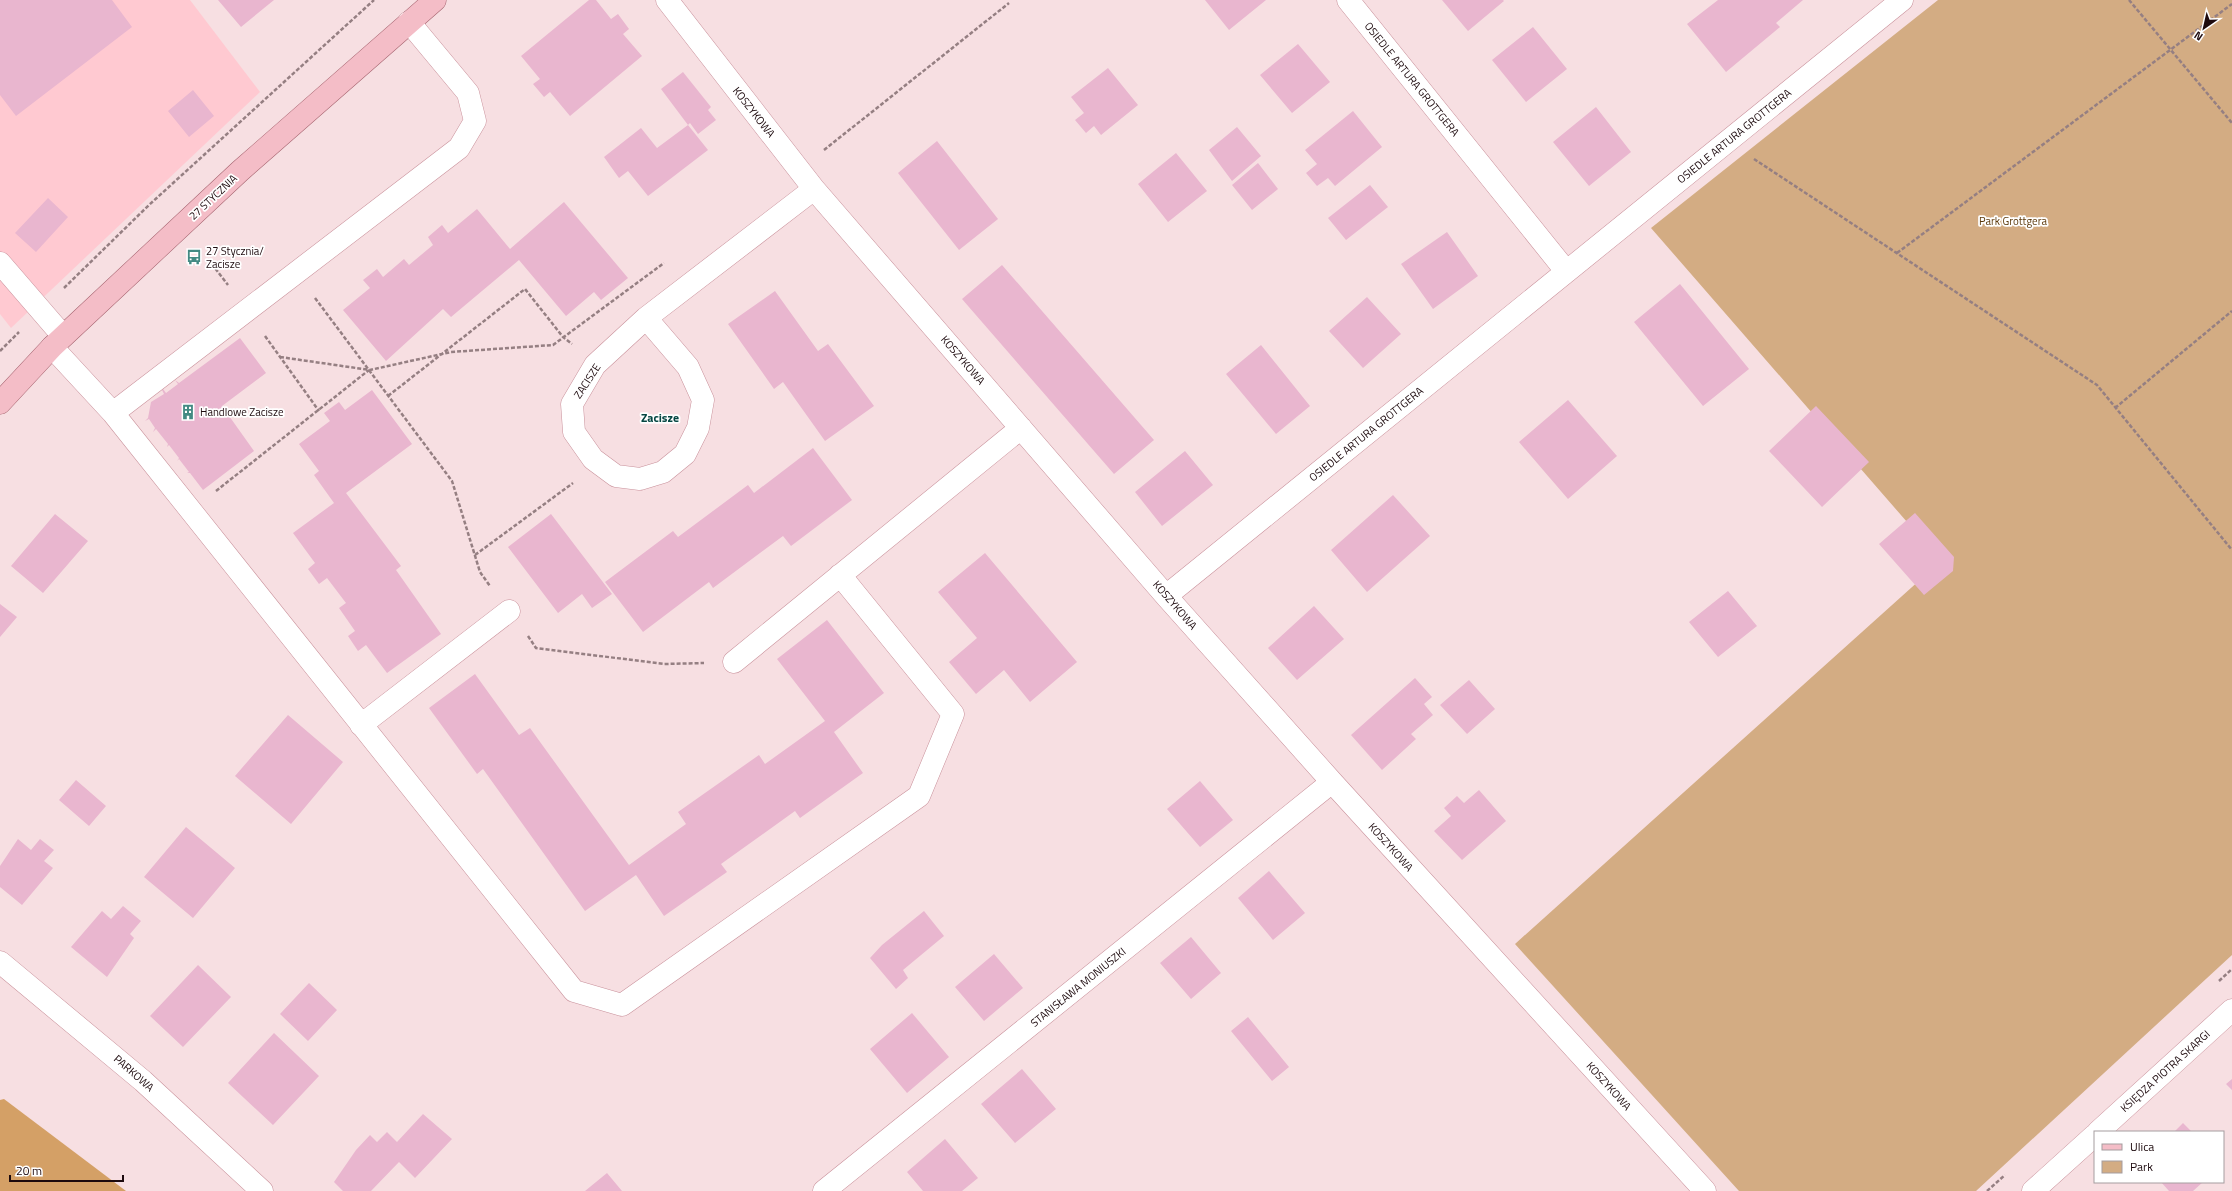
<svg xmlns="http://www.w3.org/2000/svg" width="2232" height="1191" font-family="'Titillium Web',sans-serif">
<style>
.built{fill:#ffc9d1}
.green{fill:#d3ac83}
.forest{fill:#d4a066}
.building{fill:#e9b6cf}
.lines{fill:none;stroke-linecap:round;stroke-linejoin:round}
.minor-casing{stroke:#c9919b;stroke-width:23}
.major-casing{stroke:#a4626e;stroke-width:23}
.path{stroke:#957f82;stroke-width:2.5;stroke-dasharray:4 2;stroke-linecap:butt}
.minor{stroke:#fff;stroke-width:22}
.major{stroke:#f4bdc7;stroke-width:22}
.labels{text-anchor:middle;stroke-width:3.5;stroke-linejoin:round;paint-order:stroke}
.street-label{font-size:11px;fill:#1d0a0e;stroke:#fff}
.park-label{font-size:11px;fill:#5c390b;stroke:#fff}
.poi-label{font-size:11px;fill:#1d0a0e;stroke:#fff;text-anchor:start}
.neighbourhood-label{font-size:12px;font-weight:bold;fill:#054642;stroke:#fff}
</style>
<rect width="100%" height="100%" fill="#f7dfe2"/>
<path class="built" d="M0,0H190L260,92L11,328L0,314Z"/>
<path class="green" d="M1938,0H2232V955L1976,1191H1739L1515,944L1941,561L1651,228Z"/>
<path class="forest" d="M4,1099L126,1191H0V1100Z"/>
<path class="building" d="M0,0H112L132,27L16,116L0,95Z
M218,0H274L241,27Z
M589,0H596L611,19L618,14L629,29L623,34L642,56L570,116L550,92L544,97L533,84L540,79L521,56Z
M1205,0H1266L1229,30Z
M1442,0H1503L1504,1L1468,31Z
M1718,0H1803L1776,23L1780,27L1726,72L1687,24Z
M1533,27L1567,69L1526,102L1492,60Z
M1298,44L1330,82L1292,113L1260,75Z
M1108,68L1138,105L1101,135L1094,126L1086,133L1075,120L1084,113L1071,97Z
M683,72L711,107L708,110L716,120L698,134L690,123L688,125L661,89Z
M193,90L214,116L189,137L168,111Z
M1596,107L1631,152L1589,186L1553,142Z
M1353,111L1382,147L1335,186L1328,178L1317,186L1306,173L1317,164L1305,150Z
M688,125L708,150L648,196L628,171L619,178L604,157L641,128L657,148Z
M1237,127L1261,156L1232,181L1209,150Z
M937,141L998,219L959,250L898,173Z
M1176,153L1207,191L1168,222L1138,184Z
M1258,163L1278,189L1252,210L1232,185Z
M1370,185L1388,207L1346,240L1328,218Z
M48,198L68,217L36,252L15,233Z
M564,202L628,278L601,300L594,292L566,316L519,260L451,317L443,309L386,361L343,310L370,288L363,280L377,269L383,277L404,259L409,265L433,245L428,237L442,225L448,233L477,209L510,249Z
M1447,232L1478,276L1433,309L1401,264Z
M1002,265L1154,440L1114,474L962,299Z
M1680,284L1749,369L1703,406L1634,322Z
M775,291L818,351L828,344L874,406L825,441L783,382L774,389L728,324Z
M1367,297L1401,334L1363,368L1329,331Z
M240,338L266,373L222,406L254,451L203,490L190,473H187L189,472L179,459L177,461L179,458L169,445L167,447L168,444L156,429L153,432L155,428L149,419L145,421L148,418L151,402L164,394L162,390L163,389L166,393L178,384L175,380L179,383Z
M1261,345L1310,406L1276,434L1226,374Z
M372,390L412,444L346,493L401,566L396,570L441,634L387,673L366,645L358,651L348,636L355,631L339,608L346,603L327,578L319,584L308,569L315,563L293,533L334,503L314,475L319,471L299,444L330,421L324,413L339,402L345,410Z
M1568,400L1617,456L1568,499L1519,442Z
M1816,406L1869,462L1822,507L1769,451Z
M813,448L852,500L791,546L783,536L713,588L709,582L643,632L605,582L673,531L678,537L748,485L754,493Z
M1185,451L1213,485L1162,526L1135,492Z
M1393,495L1430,536L1367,592L1331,550Z
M1915,513L1954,557L1953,571L1924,595L1879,544Z
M55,514L88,541L43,593L11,566Z
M551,514L612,594L592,608L582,594L558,613L508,547Z
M985,553L1077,662L1030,702L1004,670L976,694L949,662L977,638L938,592Z
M1728,591L1757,626L1718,657L1689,622Z
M0,604L17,617L0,637Z
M1314,606L1344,639L1297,680L1268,648Z
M827,620L884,693L834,732L863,773L800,818L795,811L721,864L727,872L664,916L636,875L585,911L483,769L477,774L429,708L475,674L519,735L530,728L629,865L686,824L678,812L759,755L765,764L825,721L777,659Z
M1415,678L1432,697L1424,704L1433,715L1411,734L1416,739L1382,770L1351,735Z
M1469,680L1495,709L1467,734L1440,705Z
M288,715L343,762L291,824L235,776Z
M76,780L106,806L89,826L59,800Z
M1200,781L1233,820L1200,847L1167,809Z
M1479,790L1506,821L1462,860L1434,831L1451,816L1444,808L1457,796L1464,803Z
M186,827L235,868L193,918L144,877Z
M18,839L31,850L40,839L54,850L44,861L53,868L22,905L0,887V866Z
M1269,871L1305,913L1273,940L1238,898Z
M123,906L141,921L130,934L134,938L107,977L71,947L102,911L111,919Z
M924,911L944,936L903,970L908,978L896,989L870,958L882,945Z
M1191,937L1221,973L1191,999L1160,963Z
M994,954L1023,988L984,1021L955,987Z
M198,965L231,997L183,1047L150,1016Z
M309,983L337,1010L308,1041L280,1014Z
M912,1013L949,1057L907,1093L870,1049Z
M1248,1017L1289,1067L1272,1081L1231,1031Z
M274,1033L319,1076L273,1125L228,1083Z
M1022,1069L1056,1109L1015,1143L981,1104Z
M2232,1079V1090L2226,1084Z
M423,1114L452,1139L415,1178L399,1162L371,1191H343L334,1182L356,1150L370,1135L377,1142L387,1132L397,1142Z
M2183,1123L2192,1132H2174Z
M945,1139L978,1178L962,1191H923L907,1172Z
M607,1173L622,1191H585Z
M2161,1182H2203L2193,1191H2169Z"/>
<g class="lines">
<defs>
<path id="minor" d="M667,0L814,189L1166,596L1332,782L1705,1191
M1348,0L1566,271
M409,22L468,93L475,121L459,148L113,413L574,991L622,1005L919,796L953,714L840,575
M0,263L63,336
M646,318L688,367L703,400L698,428L685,454L663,472L640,479L616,476L593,459L574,432L572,404L595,365L646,318L814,189
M52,347L113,413
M1166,596L1902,0
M734,662L1021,428
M361,725L509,611
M0,962L143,1081L262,1191
M2098,1132L2232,1010
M824,1191L1332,782
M2033,1191L2095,1135"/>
<path id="major" d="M0,403L52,347L240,171L435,0"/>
</defs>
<use href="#minor" class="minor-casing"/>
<use href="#major" class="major-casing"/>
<path class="path" d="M2129,0L2232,123
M824,150L1009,3
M1754,159L2097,385L2232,550
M1897,253L2232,4
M208,259L228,285
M64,288L149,205L374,0
M315,298L452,481L480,572L490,586
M265,336L319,411
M0,351L19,332
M280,357L370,370L451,352L553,345L664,263
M388,396L525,289L563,337L572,344
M2115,408L2232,311
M216,491L369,370
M475,555L573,483
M528,636L536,648L664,664L704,663
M2219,981L2232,969
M1987,1191L2005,1175"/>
<use href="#minor" class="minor"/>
<use href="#major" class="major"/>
</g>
<defs>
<symbol id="bus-bare" viewBox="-9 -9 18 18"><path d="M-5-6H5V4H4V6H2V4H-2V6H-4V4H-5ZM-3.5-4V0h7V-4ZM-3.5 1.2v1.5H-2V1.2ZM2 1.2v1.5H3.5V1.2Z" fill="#438a83" stroke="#fff" stroke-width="2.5" paint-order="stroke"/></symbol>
<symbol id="building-bare" viewBox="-9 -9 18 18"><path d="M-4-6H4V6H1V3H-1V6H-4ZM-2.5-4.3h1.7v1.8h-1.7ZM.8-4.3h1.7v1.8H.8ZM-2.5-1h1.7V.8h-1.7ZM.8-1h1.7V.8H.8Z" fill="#438a83" stroke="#fff" stroke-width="2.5" paint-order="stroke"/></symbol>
</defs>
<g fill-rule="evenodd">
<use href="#bus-bare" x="183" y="246" width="22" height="22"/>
<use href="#building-bare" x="177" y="401" width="22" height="22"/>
</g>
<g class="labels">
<g class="street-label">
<text transform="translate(1412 79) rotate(51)" y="4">OSIEDLE ARTURA GROTTGERA</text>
<text transform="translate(754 112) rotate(52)" y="4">KOSZYKOWA</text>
<text transform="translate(1734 136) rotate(-39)" y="4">OSIEDLE ARTURA GROTTGERA</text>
<text transform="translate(213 197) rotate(-43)" y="4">27 STYCZNIA</text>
<text transform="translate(963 360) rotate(49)" y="4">KOSZYKOWA</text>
<text transform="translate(587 381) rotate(-57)" y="4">ZACISZE</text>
<text transform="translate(1366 434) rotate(-39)" y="4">OSIEDLE ARTURA GROTTGERA</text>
<text transform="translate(1175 605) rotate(49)" y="4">KOSZYKOWA</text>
<text transform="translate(1391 847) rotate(48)" y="4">KOSZYKOWA</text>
<text transform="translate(1078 987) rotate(-39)" y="4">STANISŁAWA MONIUSZKI</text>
<text transform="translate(2165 1071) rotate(-42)" y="4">KSIĘDZA PIOTRA SKARGI</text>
<text transform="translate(134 1073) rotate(41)" y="4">PARKOWA</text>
<text transform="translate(1609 1086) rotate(48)" y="4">KOSZYKOWA</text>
</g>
<g class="park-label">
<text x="2013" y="225">Park Grottgera</text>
</g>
<g class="poi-label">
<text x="206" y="255">27 Stycznia/<tspan x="206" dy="13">Zacisze</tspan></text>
<text x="200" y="416">Handlowe Zacisze</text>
</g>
<g class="neighbourhood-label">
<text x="660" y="422">Zacisze</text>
</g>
</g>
<rect x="2094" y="1131" width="130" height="52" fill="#ffffff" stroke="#a59d9f"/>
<rect x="2102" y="1144" width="20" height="6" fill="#f4bdc7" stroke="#a59d9f"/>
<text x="2130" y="1151" font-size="12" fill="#1d0a0e">Ulica</text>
<rect x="2102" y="1161" width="20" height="12" fill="#d3ac83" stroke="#a59d9f"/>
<text x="2130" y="1171" font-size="12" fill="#1d0a0e">Park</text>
<g transform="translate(2204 28) rotate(214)" stroke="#ffffff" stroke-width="3" paint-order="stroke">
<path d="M0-3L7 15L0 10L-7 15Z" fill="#1d0a0e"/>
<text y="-6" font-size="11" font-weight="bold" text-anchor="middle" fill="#1d0a0e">N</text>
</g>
<path d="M10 1175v6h113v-6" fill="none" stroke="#1d0a0e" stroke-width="2"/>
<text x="16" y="1175" font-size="12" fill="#1d0a0e" stroke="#ffffff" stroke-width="3" paint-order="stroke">20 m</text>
</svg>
